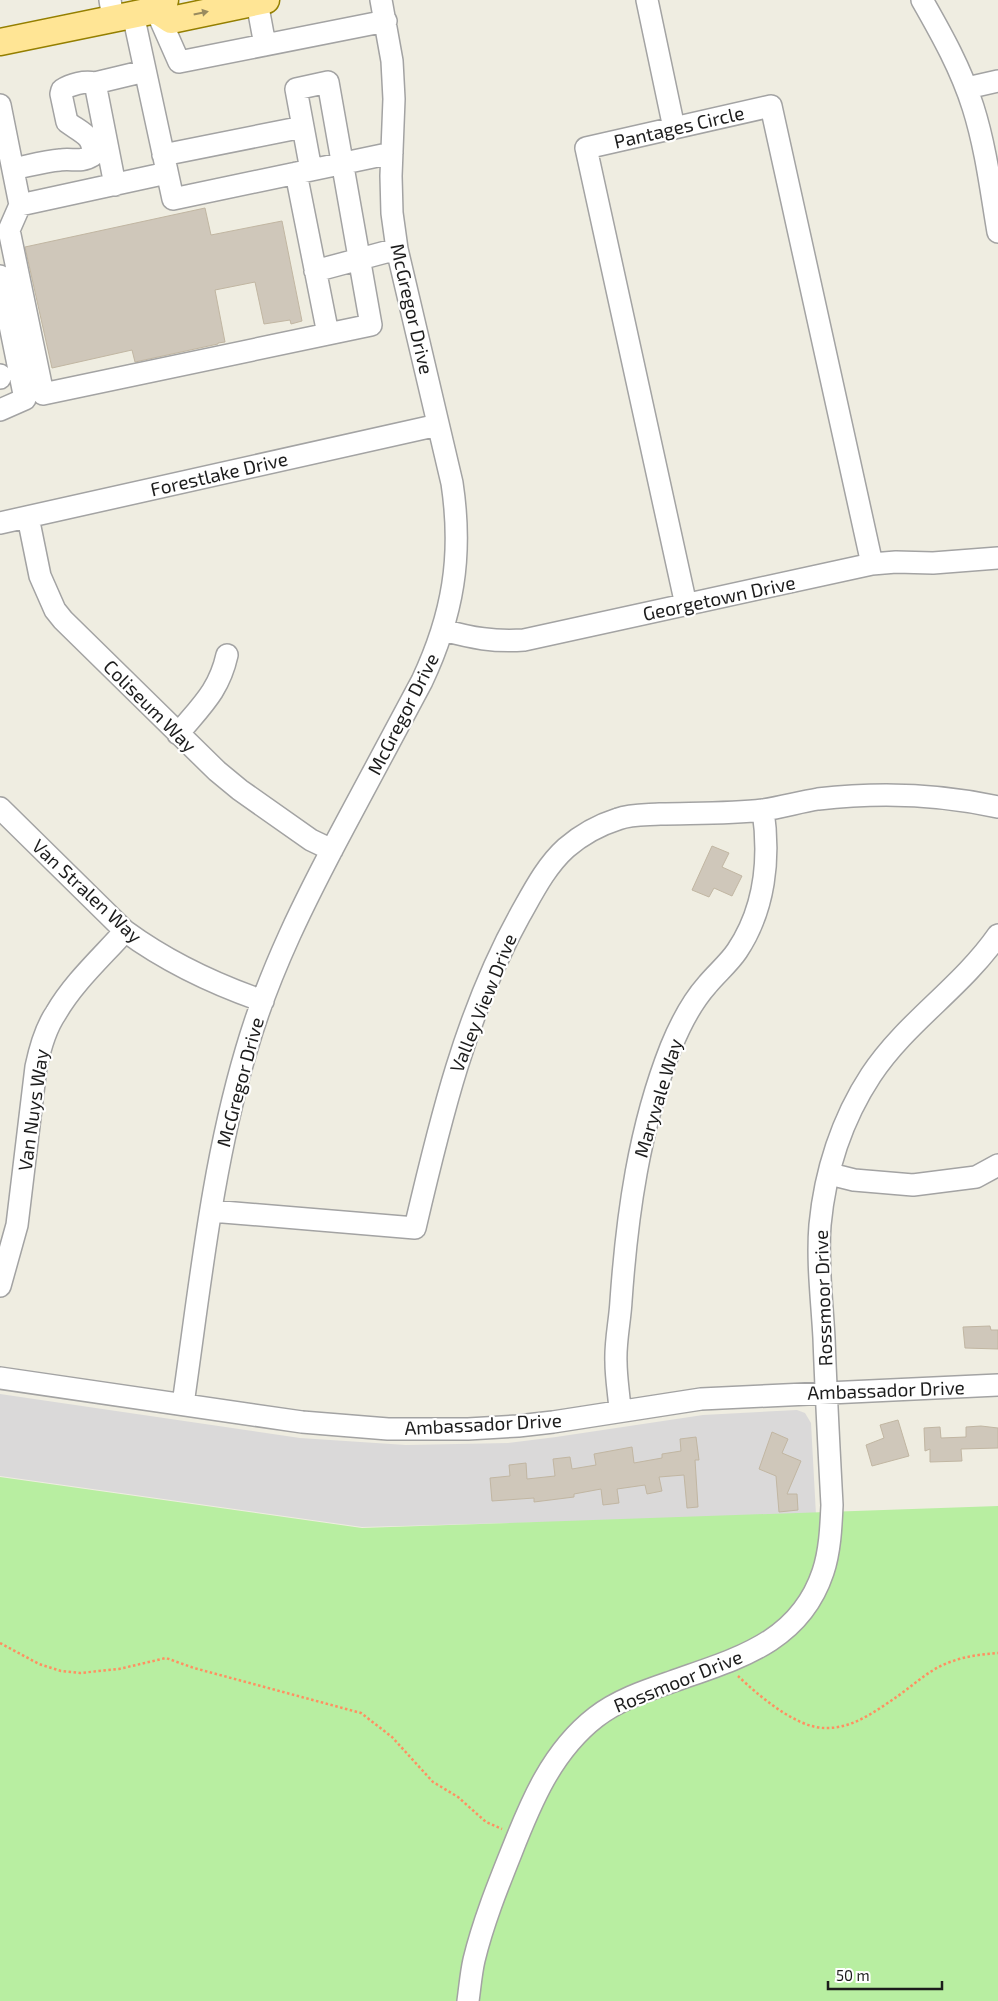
<svg xmlns="http://www.w3.org/2000/svg" width="998" height="2001" font-family="'Exo 2',sans-serif">
<style>
.residential{fill:#dad9d9}
.grass{fill:#b8eea1}
.building{fill:#cfc7ba;stroke:#c1b6a2}
.lines{fill:none;stroke-linecap:round;stroke-linejoin:round}
.minor-casing{stroke:#a3a3a3;stroke-width:24}
.major-casing{stroke:#947f00;stroke-width:29}
.path{stroke:#ff8f61;stroke-width:2.5;stroke-dasharray:2.5 2.5;stroke-linecap:butt}
.minor{stroke:#fff;stroke-width:21}
.major{stroke:#ffe595;stroke-width:26}
.oneway{fill:#998b5f}
.labels{text-anchor:middle;stroke-width:4.5;stroke-linejoin:round;paint-order:stroke}
.street-label{font-size:19px;fill:#1c1c1c;stroke:#fff}
</style>
<rect width="100%" height="100%" fill="#efede1"/>
<path class="residential" d="M0,1394L300,1438L406,1445L508,1443L556,1437L703,1415L797,1410L805,1413L811,1423L816,1515L362,1527L0,1476Z"/>
<path class="grass" d="M0,1477L362,1528L998,1506V2001H0Z"/>
<path class="building" d="M205,208L211,235L282,221L302,321L291,324L290,320L264,324L255,282L215,290L225,342L218,343V344L135,362L132,350L52,368L25,247Z
M712,846L729,853L722,867L742,876L732,896L714,888L709,897L692,890Z
M990,1326L991,1330H998V1349L965,1348L963,1327Z
M898,1420L909,1456L872,1466L866,1445L884,1438L880,1425Z
M981,1426L998,1428V1448L961,1449L962,1461L930,1462V1449L925,1451L924,1428L940,1427L941,1438L966,1437V1427Z
M772,1432L788,1439L782,1453L801,1461L787,1494H797L798,1510L779,1512L776,1476L759,1469Z
M696,1437L699,1460H695L698,1507L687,1508L684,1475L659,1477L662,1491L647,1494L645,1485L617,1489L619,1503L603,1505L601,1489L574,1494V1497L534,1502V1498L492,1501L490,1478L510,1476L509,1465L526,1463L527,1479L555,1476L553,1459L570,1457L572,1469L596,1465L594,1454L632,1447L634,1463L662,1458V1454L681,1451L680,1439Z"/>
<g class="lines">
<defs>
<path id="minor" d="M110,0L113,18
M647,0L674,128
M922,0C942,35 961,69 973,107C986,148 991,191 998,232
M257,2L265,45
M156,10L179,62L386,21
M133,14L173,199L392,153
M967,88L998,81
M0,105L20,205L9,230L43,394L328,334L296,173
M163,155L303,127
M13,169C28,166 45,161 60,160C72,158 81,163 92,156C96,136 80,132 67,122L61,94L62,90C71,84 84,81 95,83
M311,170L296,89L328,82L371,325L328,334
M115,185L95,83L145,71
M20,205L167,173
M315,271L397,249
M0,276L25,399L0,410
M0,375V378
M28,517L40,576L55,610L63,620L217,771L240,790L311,840L332,850
M0,523L438,425
M686,605L586,148L771,106L872,564
M443,630C472,638 493,642 524,640L872,564L896,562L933,563L998,558
M178,734C201,706 219,691 227,655
M0,808L125,931C166,961 214,984 263,1001
M830,1174L854,1180L913,1185L976,1177L998,1165
M211,1211L415,1228C440,1121 466,1012 520,915C533,892 546,866 566,848C581,835 599,825 618,819C631,814 646,815 660,814C694,813 730,814 763,810C782,807 800,802 818,799C877,792 940,794 998,807
M0,1286L17,1225L36,1067C40,1048 45,1029 56,1013C74,982 102,957 125,931
M0,1378L302,1422L388,1429H468L518,1426L553,1422L701,1399L998,1385
M183,1404C200,1286 212,1166 246,1051C269,971 306,898 345,825C371,777 396,729 422,681C453,615 463,556 452,483L397,249L392,213L391,176L394,99L392,61L381,0
M620,1410C619,1394 616,1378 616,1362C615,1342 620,1321 621,1301C627,1215 639,1128 671,1047C680,1025 691,1003 707,985C716,974 729,963 737,951C765,909 770,858 763,810
M468,2001C470,1987 471,1973 474,1960C483,1923 497,1888 511,1853C531,1802 552,1751 596,1717C618,1700 645,1691 671,1682C735,1659 799,1644 823,1572C830,1551 831,1527 832,1505C829,1449 826,1394 824,1338C822,1301 817,1262 820,1225C825,1172 842,1119 871,1075C906,1022 961,988 998,935"/>
<path id="major" d="M156,10L171,20L266,0
M0,42L156,10L165,0"/>
</defs>
<use href="#minor" class="minor-casing"/>
<use href="#major" class="major-casing"/>
<path class="path" d="M0,1643L39,1664L61,1671L80,1673L119,1669L166,1658L194,1668L361,1713L392,1737L433,1782L458,1797L486,1822L502,1829
M738,1676C758,1695 796,1728 825,1728C853,1729 877,1710 898,1696C916,1683 931,1668 953,1661C967,1656 983,1654 998,1653"/>
<use href="#minor" class="minor"/>
<use href="#major" class="major"/>
</g>
<defs><path id="oneway-solid" d="M-6-.8H1V-3.2L6.5 0L1 3.2V.8H-6Z" transform="scale(1.25)"/></defs>
<use class="oneway" href="#oneway-solid" transform="translate(201 13) rotate(-12)"/>
<g class="labels">
<g class="street-label">
<text transform="translate(679 127) rotate(-13)" y="7">Pantages Circle</text>
<text transform="translate(412 309) rotate(77)" y="7">McGregor Drive</text>
<text transform="translate(219 474) rotate(-13)" y="7">Forestlake Drive</text>
<text transform="translate(719 598) rotate(-12)" y="7">Georgetown Drive</text>
<text transform="translate(150 706) rotate(45)" y="7">Coliseum Way</text>
<text transform="translate(403 714) rotate(-63)" y="7">McGregor Drive</text>
<text transform="translate(87 891) rotate(43)" y="7">Van Stralen Way</text>
<text transform="translate(483 1003) rotate(-68)" y="7">Valley View Drive</text>
<text transform="translate(240 1082) rotate(-75)" y="7">McGregor Drive</text>
<text transform="translate(658 1098) rotate(-73)" y="7">Maryvale Way</text>
<text transform="translate(33 1110) rotate(-82)" y="7">Van Nuys Way</text>
<text transform="translate(823 1298) rotate(-92)" y="7">Rossmoor Drive</text>
<text transform="translate(886 1390) rotate(-2)" y="7">Ambassador Drive</text>
<text transform="translate(483 1424) rotate(-3)" y="7">Ambassador Drive</text>
<text transform="translate(678 1681) rotate(-22)" y="7">Rossmoor Drive</text>
</g>
</g>
<path d="M828 1981v8h114v-8" fill="none" stroke="#1c1c1c" stroke-width="2.5"/>
<text x="836" y="1981" font-size="15" fill="#1c1c1c" stroke="#ffffff" stroke-width="4" paint-order="stroke">50 m</text>
</svg>
